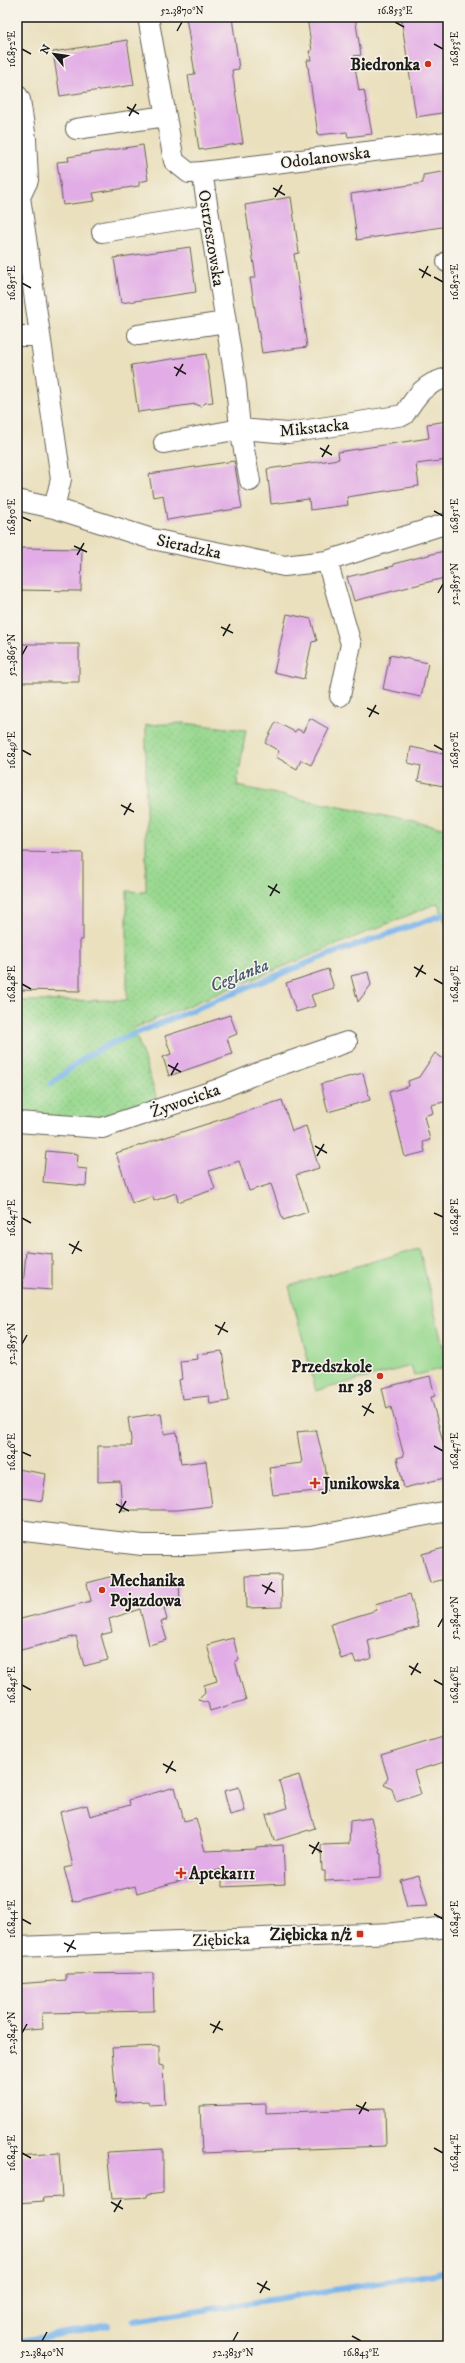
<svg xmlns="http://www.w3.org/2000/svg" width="465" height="2363" font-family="'IM FELL DW Pica',serif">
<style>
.grass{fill:url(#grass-dots);stroke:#5a7a56}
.green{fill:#98d88f;stroke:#5a7a56}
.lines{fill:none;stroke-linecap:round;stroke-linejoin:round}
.stream{stroke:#7ab5eb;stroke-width:6}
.building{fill:#e2ade6}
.street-casing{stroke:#646155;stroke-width:22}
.street{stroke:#fff;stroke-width:20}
.ticks{fill:none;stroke:#1c1c1c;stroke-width:1.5}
.poi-dot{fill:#c8321e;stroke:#f7f3e8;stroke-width:1.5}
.labels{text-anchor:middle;stroke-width:3;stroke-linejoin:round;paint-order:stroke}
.poi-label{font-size:17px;font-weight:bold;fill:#1c1c1c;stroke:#f7f3e8;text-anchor:end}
.street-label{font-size:17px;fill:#1c1c1c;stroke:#f7f3e8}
.water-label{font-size:18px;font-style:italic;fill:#42596f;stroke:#f7f3e8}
.neatline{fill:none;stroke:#1c1c1c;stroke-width:1.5}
.ticks-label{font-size:10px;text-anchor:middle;fill:#1c1c1c}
</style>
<defs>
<pattern id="grass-dots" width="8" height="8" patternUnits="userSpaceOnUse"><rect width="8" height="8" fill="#98d88f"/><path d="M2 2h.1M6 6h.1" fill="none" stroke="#82b97b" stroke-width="1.8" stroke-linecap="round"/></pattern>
</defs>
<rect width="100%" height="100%" fill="#f7f3e8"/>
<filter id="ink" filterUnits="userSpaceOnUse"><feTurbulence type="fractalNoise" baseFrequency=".025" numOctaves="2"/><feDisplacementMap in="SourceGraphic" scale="8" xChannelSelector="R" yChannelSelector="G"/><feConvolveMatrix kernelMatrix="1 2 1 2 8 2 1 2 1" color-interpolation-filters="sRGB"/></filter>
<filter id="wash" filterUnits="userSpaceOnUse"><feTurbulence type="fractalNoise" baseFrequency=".012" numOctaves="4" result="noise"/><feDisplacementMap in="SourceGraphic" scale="16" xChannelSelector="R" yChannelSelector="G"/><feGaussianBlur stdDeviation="0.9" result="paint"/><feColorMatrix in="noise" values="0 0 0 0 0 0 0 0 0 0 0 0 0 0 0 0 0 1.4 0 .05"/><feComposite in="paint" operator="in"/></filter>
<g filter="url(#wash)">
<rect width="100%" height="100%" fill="#eae0be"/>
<path class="grass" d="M183,723L246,730L237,786L448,829V931L438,903L134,1028L157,1099L97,1120L17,1114V1001L127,1000V891L146,892V725Z"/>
<path class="green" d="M419,1248L448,1367L414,1376L411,1366L316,1391L289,1286Z"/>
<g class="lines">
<path class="stream" d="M51,1084L85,1057L112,1043L322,957L448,913
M134,2321L448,2272
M17,2342L108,2325"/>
</g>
<g id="blocks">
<path class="building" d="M186,17H232L239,69L232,70L243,143L199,150L188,75L195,74Z
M307,17H355L361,55L354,56L356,73L359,91L364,90L372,134L348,137L347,132L318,135L307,60H311L309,51H312Z
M401,17H448V112L416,117Z
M127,40L134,85L60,96L53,52Z
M143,145L148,180L139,182V186L93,193L95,201L63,205L57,162L69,161L68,157Z
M448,171V226L357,240L351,194L423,183V175Z
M291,197L299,253L294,254L307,347L262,353L250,278H256L245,205Z
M190,247L196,292L121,303L114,258Z
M206,354L213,402L205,403L201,407L196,404L138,412L131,365Z
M448,421V460L416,464L419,486L347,497L348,505L310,510L309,499L271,504L267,469L339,459L338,452L429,438L427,424Z
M234,461L242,508L167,520L163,495L153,497L149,474Z
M17,548L82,549L81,591L17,590Z
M448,550V577L354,601L347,577L394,566L393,564Z
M287,614L311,619L317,641L312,642L304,679L274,672Z
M17,644H79V682H17Z
M390,655L428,663L421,697L383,689Z
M310,718L329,729L311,765L301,760L297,769L276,757L279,751L265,743L276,722L295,732L297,729L303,732Z
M411,747L448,755V787L418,781L421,766L408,763Z
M17,852L83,853V940H80V991L17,990Z
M328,969L334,988L311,995L315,1006L296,1012L286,983Z
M368,972L371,985L358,1002L351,976Z
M230,1015L237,1034L227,1038L232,1054L169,1076L163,1057L171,1054L165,1036Z
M435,1053L448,1062V1101L431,1105L433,1113L424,1116L430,1140L423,1142L425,1152L405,1157L389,1092L409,1086L408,1081L419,1077Z
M363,1073L370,1100L328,1112L321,1084Z
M282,1100L292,1131L306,1126L319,1168L296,1175L308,1212L283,1220L271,1184L249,1191L239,1161L209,1171L215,1189L178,1202L176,1193L154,1201L153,1197L132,1203L116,1153Z
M46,1151L78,1154L77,1168L87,1169L86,1186L43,1182Z
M26,1251L52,1254V1290L23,1288Z
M222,1351L229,1401L210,1404L209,1396L182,1399L179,1380L182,1379L180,1361L198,1359L197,1354Z
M430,1376L435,1396L431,1397L444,1446L448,1445V1477L404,1488L397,1458L404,1456L391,1407L387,1409L382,1388Z
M161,1413L164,1434L177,1432L181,1464L206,1461L212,1506L178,1510H122L120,1481L98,1482V1446H132L128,1418Z
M316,1430L325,1465L328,1490L273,1495L269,1467L302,1463L297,1432Z
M17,1469L46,1474L42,1501L17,1497Z
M448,1547V1578L430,1583L422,1554Z
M281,1575L282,1607L247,1608L246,1576Z
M113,1576L115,1581L179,1579L180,1607L164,1608L167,1620L161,1621L167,1640L149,1645L140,1609L109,1619L112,1632L101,1635L108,1660L84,1666L76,1636L17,1651V1620L91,1601L87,1583Z
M410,1594L419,1627L368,1641L372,1658L356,1663L353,1655L341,1659L331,1624L377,1610L375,1604Z
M233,1638L239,1660L235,1661L246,1700L210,1711L208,1703L198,1700L205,1693L204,1685L217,1681L207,1645Z
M443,1736L448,1753V1761L414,1771L421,1794L396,1802L392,1789L384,1785L388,1778L381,1755Z
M299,1775L315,1828L274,1841L266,1815L287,1808L279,1781Z
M175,1787L184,1821L196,1818L205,1851L256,1849V1847L283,1845L285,1884L222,1887V1869L137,1893L135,1886L73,1902L64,1868L73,1866L60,1812L87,1805L90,1816L130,1805L129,1800Z
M239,1787L245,1811L230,1815L224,1791Z
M371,1818L381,1855V1878L325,1881V1871H322L321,1845L349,1844L350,1821Z
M419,1875L428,1906L407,1907L400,1880Z
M153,1973L154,2011L42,2013L43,2028L17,2030V1984L66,1980V1974Z
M159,2046V2065L163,2066L165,2104L149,2105L148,2101L116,2103L112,2048Z
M266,2104V2113L385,2108L386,2146L202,2153L200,2106Z
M163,2149V2192L148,2194L147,2197L112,2199L107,2152Z
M59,2153L62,2197L43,2198L44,2201L17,2203V2156Z"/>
</g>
</g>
<g filter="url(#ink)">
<use href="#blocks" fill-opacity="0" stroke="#646155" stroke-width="1"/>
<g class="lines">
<defs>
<path id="street" d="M148,17L174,161L189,173L202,172L236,385L240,429L250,481
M17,95L20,100L26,139L28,180L20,197L61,479L54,508
M76,129L166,116
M202,172L448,142
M102,232L209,215
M447,262H448
M138,335L226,322
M17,336H40
M164,443L240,429L288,433L404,415C416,396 425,382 448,378
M17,500L54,508L152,539L284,566L327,561L448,523
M327,561L351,644L340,696
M17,1122L102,1128L219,1089L263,1071L347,1042
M17,1530L142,1545H190L310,1537L448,1511
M17,1947L394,1933L448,1927"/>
</defs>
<use href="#street" class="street-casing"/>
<use href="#street" class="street"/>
</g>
</g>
<path class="ticks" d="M395,22L404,27M177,31L182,22M434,44L443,49M22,49L31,54M127,107L139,114M129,116L136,104M273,188L285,195M275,197L282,185M419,269L431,276M434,277L443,282M422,278L428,266M22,283L31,288M174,367L186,374M176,376L183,364M320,448L332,455M322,457L329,445M434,511L443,516M22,517L31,521M74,546L87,552M77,555L84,543M438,593L443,584M221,627L233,633M223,636L230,624M22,655L27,646M367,708L379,714M369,717L376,705M434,745L443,750M22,750L31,755M121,805L134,812M124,815L131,803M268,886L280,893M270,896L277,884M414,967L426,974M416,977L423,965M434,979L443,984M22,984L31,989M168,1065L181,1072M171,1075L178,1063M315,1146L327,1153M317,1156L324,1144M434,1213L443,1217M22,1218L31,1223M69,1244L82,1251M72,1254L79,1241M215,1325L228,1332M218,1335L225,1322M22,1344L27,1335M362,1406L374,1413M364,1416L371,1403M434,1446L443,1451M22,1452L31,1456M116,1504L129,1511M119,1513L126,1501M262,1585L275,1592M265,1594L272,1582M438,1627L443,1618M409,1666L421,1673M411,1675L418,1663M434,1680L443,1685M22,1685L31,1690M163,1764L176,1771M166,1773L173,1761M309,1845L322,1852M312,1854L319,1842M434,1914L443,1919M22,1919L31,1924M64,1943L76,1949M67,1952L74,1940M210,2024L223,2030M22,2033L27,2024M213,2033L220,2021M356,2105L369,2111M359,2114L366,2102M434,2148L443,2153M22,2153L31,2158M111,2202L123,2209M114,2212L121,2200M257,2283L270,2290M260,2293L267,2281M352,2336L361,2341M42,2341L47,2332M233,2341L238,2332"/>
<g class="poi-dot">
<circle cx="428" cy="64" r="4"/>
<circle cx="380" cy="1376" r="4"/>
<path d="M313 1477h4v4h4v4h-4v4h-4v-4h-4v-4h4z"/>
<circle cx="102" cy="1590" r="4"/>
<path d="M179 1867h4v4h4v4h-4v4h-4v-4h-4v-4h4z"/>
<rect x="356" y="1930" width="8" height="8" rx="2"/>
</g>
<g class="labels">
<g class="poi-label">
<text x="420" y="70">Biedronka</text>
<text x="372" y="1372">Przedszkole<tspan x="372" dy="20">nr 38</tspan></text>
<text x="323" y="1489" text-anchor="start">Junikowska</text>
<text x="110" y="1586" text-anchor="start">Mechanika<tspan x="110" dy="20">Pojazdowa</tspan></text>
<text x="189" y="1879" text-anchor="start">Apteka111</text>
<text x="352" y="1940">Ziębicka n/ż</text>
</g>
<g class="street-label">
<text transform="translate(325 157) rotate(-7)" y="6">Odolanowska</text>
<text transform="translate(212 238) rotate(81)" y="6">Ostrzeszowska</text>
<text transform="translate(314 427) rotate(-6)" y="6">Mikstacka</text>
<text transform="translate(189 546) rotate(12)" y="6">Sieradzka</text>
<text transform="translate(185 1100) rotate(-19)" y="6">Żywocicka</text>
<text transform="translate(221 1939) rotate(-2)" y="6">Ziębicka</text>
</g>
<g class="water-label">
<text transform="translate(239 975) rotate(-22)" y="6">Ceglanka</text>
</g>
</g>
<rect width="465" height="2363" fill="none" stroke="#f7f3e8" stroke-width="44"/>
<g transform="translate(54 54) rotate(299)" stroke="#f7f3e8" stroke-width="3" paint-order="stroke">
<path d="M0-3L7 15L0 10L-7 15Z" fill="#1c1c1c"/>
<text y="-6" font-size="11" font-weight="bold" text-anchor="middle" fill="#1c1c1c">N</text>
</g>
<rect x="22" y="22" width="421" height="2319" class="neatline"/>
<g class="ticks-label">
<text x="182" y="14">52.3870°N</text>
<text x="395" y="14">16.853°E</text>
<text transform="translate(454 49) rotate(-90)" y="4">16.853°E</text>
<text transform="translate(11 49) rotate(-90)" y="4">16.852°E</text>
<text transform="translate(454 282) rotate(-90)" y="4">16.852°E</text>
<text transform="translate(11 283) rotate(-90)" y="4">16.851°E</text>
<text transform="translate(454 516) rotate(-90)" y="4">16.851°E</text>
<text transform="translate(11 517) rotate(-90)" y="4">16.850°E</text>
<text transform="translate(454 584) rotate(-90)" y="4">52.3855°N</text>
<text transform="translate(11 655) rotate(-90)" y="4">52.3865°N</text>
<text transform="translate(454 750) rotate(-90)" y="4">16.850°E</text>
<text transform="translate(11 750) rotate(-90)" y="4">16.849°E</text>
<text transform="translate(454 984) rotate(-90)" y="4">16.849°E</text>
<text transform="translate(11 984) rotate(-90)" y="4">16.848°E</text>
<text transform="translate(454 1217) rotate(-90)" y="4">16.848°E</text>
<text transform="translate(11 1218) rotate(-90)" y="4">16.847°E</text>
<text transform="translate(11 1344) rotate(-90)" y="4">52.3855°N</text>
<text transform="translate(454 1451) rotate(-90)" y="4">16.847°E</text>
<text transform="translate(11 1452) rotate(-90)" y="4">16.846°E</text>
<text transform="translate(454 1618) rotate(-90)" y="4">52.3840°N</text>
<text transform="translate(454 1685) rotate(-90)" y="4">16.846°E</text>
<text transform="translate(11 1685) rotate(-90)" y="4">16.845°E</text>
<text transform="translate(454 1919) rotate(-90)" y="4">16.845°E</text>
<text transform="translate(11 1919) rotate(-90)" y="4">16.844°E</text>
<text transform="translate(11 2033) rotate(-90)" y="4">52.3845°N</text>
<text transform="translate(454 2153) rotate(-90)" y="4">16.844°E</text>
<text transform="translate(11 2153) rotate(-90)" y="4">16.843°E</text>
<text x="42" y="2356">52.3840°N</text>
<text x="233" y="2356">52.3835°N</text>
<text x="361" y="2356">16.843°E</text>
</g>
</svg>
